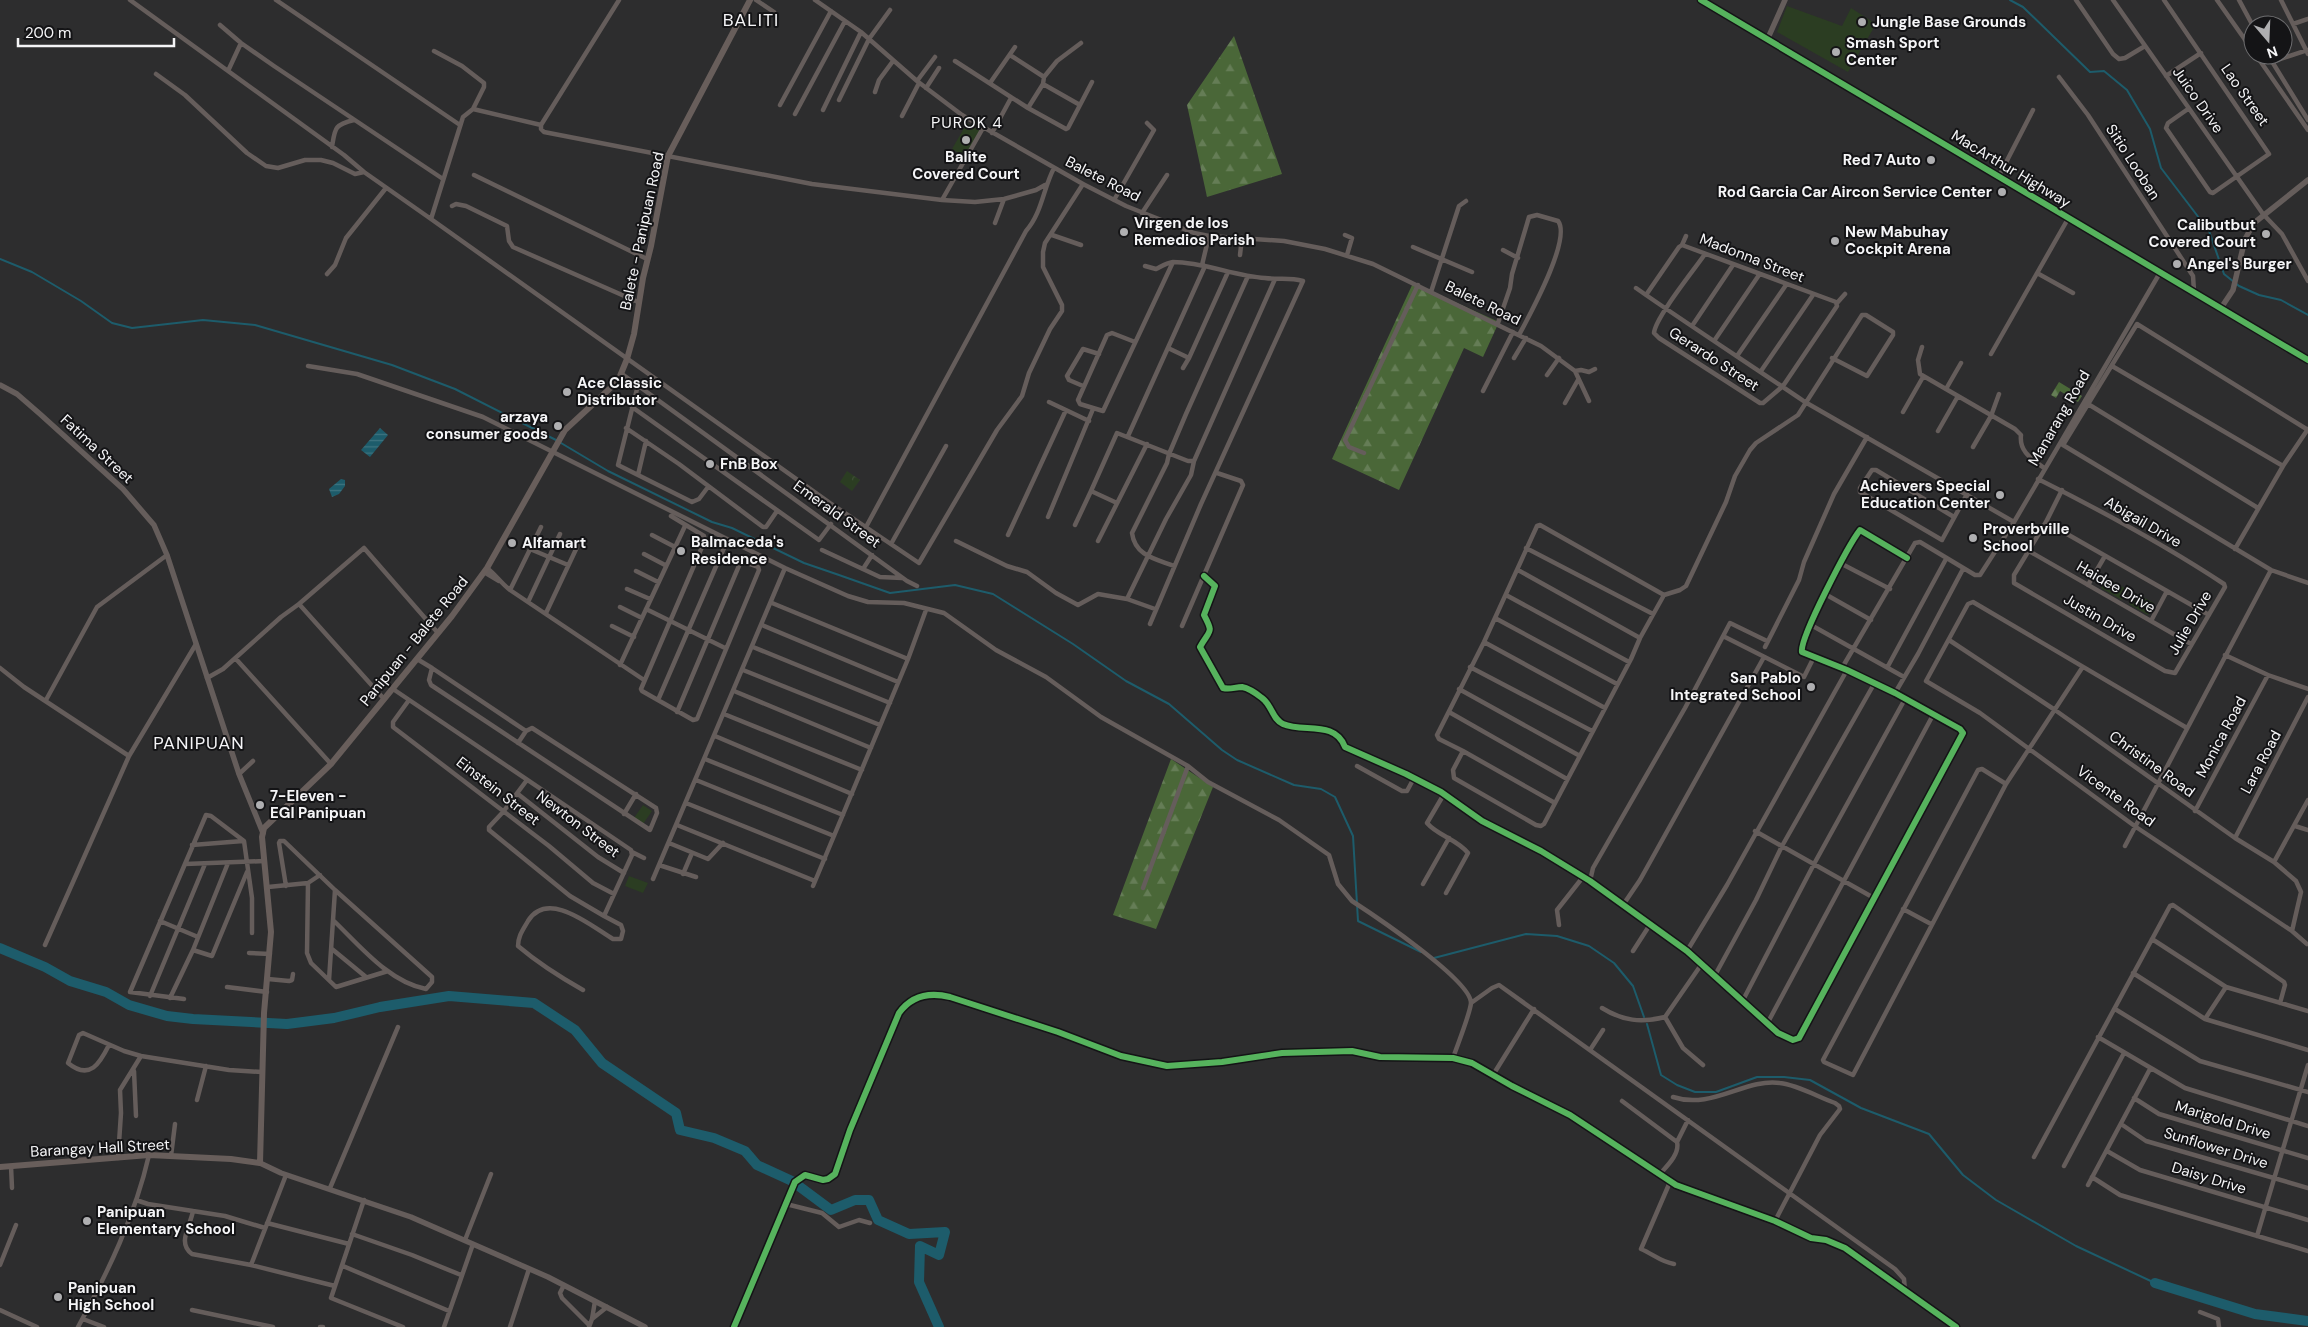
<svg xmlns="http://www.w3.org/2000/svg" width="2308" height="1327" font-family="'DM Sans',sans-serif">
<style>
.forest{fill:url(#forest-firs)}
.park{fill:url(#park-crowns)}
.pitch{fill:#2b3d22}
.water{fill:url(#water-rules)}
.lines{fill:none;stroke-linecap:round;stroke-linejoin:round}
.stream{stroke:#1d5c6b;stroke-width:2}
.river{stroke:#1d5c6b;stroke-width:10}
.minor{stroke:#655d5b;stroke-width:4.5}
.tertiary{stroke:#655d5b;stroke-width:5.5}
.secondary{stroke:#685e5b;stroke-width:6}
.trunk{stroke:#6e6360;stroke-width:8}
.cycleway-casing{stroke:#141416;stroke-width:9}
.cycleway{stroke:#56b35d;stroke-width:6}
.poi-dot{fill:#afafb1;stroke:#141416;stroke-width:2}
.labels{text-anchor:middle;stroke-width:4;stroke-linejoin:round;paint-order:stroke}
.poi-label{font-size:15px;font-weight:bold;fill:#f5f5f7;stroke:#141416;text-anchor:start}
.street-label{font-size:15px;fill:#f5f5f7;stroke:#141416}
.neighbourhood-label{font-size:16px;letter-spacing:1px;fill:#f5f5f7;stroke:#141416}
.quarter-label{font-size:18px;letter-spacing:1px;fill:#f5f5f7;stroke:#141416}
</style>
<defs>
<pattern id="forest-firs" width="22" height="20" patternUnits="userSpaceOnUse" patternTransform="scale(1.25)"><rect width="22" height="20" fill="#4a6738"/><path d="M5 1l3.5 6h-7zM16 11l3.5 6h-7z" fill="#657d56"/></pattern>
<pattern id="park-crowns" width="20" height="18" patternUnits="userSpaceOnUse" patternTransform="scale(1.25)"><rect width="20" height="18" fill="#2b3d22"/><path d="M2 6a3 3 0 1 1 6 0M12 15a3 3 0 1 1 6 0" fill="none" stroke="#405038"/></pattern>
<pattern id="water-rules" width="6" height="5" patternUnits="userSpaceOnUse" patternTransform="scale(1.25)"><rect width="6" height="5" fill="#1d5c6b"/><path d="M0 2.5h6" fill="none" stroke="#3e7481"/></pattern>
</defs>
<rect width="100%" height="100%" fill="#2d2d2e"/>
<path class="forest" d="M1234,36L1282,174L1207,197L1187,105Z
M1413,283L1499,322L1483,357L1464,348L1399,490L1332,459Z
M2059,382L2082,396L2078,402L2060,391L2056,398L2051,395Z
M1171,759L1213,787L1156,929L1113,915Z"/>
<path class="park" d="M847,471L860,480L852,491L840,482Z"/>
<path class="pitch" d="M1787,6L1842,26L1851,8L1876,24L1848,72L1777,32Z
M967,123L980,131L965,157L952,149Z
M2107,578L2128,590L2122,600L2101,588Z
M2135,593L2154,603L2148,615L2129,604Z
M643,805L652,811L643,824L634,818Z
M629,876L648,883L643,893L625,886Z"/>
<path class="water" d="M380,428L388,435L370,457L361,450Z
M341,479L345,480V486L339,494L332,497L329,489Z"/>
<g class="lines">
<path class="stream" d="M2010,0L2023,7L2090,72L2104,71L2127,90L2150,129L2161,168L2209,231L2224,274L2239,286L2259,295L2281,300L2308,315
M0,259L32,272L81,301L112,323L132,328L203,320L255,325L392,365L455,389L556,440
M561,443L608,471L712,522L732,528L804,563L839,575L890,593L955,585L993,594L1073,644L1126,681L1169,704L1222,750L1237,760L1294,785L1321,789L1335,797L1353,836L1358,921L1421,952
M1434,958L1526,934L1557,936L1589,946L1614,963L1633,986L1644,1017
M1647,1024L1661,1075L1677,1085L1695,1092H1716L1757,1077H1784L1810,1080L1861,1108L1929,1134L1963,1175L1996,1200L2076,1246L2155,1283"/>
<path class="river" d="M0,948L45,967L70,981L106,992L129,1005L167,1016L193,1019L287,1024L334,1018L380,1007L449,996L534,1003L575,1030L602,1063L676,1113L680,1130L714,1138L745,1151L757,1165L792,1181L831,1210L855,1200H869L878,1220L909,1234L945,1232L939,1255L920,1246L919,1282L939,1327
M2155,1283L2255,1314L2308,1321"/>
<path class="minor" d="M130,0L344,155L364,172
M276,0L460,125
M619,0L541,125V129L544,132L812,184L942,200L975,202L1004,199L1036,190L1045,185
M756,0L774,12
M815,0L861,32L917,81L962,115L1083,184L1126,206L1194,233L1209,236L1284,241L1325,249L1373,264L1541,346L1575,371L1589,401
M2076,0L2113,54L2119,59L2125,58L2145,46
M2113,0L2263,214L2282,234L2308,281
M2164,0L2269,154L2213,193L2210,192L2166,128L2168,123L2188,109
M2217,0L2253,51
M2239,0L2253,26
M2281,0L2308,54
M2293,24L2308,19
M220,25L241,43L274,66L443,179
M2245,40L2253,34
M434,51L462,66L484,83V87L473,109
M1010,55L1044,77L1043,84L1028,108
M2256,55L2308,130
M2268,55L2308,120
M955,61L1028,108L1066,129L1068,128L1092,82
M2271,62L2308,50
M228,71L241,43
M156,74L185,95L247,153L266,166L278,168L305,160H321L333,163L355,174L364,172L431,219
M2166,76L2201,53
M1044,77L1057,61L1081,43
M2059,77L2088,115L2193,276L2194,291
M917,81L935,57
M990,83L1015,47
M1043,84L1080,105
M926,88L939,68
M875,92L879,80L893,61
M839,100L869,39L890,10
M780,105L831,11
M823,110L861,32
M795,114L845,21
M902,116L919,83
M541,125L473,109L463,117L431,219L830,503L919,563L997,430L1022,396L1029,373L1050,329L1062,311V305L1043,267V252L1045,243L1083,184
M992,133L1011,98
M332,147C335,128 334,125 354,120
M474,175L647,259
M1999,176L2033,110
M942,200L983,128
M1114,200L1154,130L1147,123
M452,206L456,204L466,206L507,226L509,241L513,247L638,302
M1142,213L1167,175
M995,223L1004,199
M1052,235L1081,245
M1345,235L1352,238L1347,255
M1682,245L1686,236
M1413,247L1472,272
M1503,250L1518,258
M1705,254C1694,270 1655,318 1654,333L1659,338L1760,403H1763L1783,386L1837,306L1836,302L1682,245L1679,247L1646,295C1698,331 1752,366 1805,402L2014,522
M1240,255L1242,237
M1202,265L1209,236
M1145,266L1156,269C1162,266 1166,263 1173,262C1204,262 1234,276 1265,278C1279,280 1289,277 1303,281L1201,504L1150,624
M2037,273L2073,293
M327,274L335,265L346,238L386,188
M1636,288L1646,295
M1431,292L1459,206L1466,201
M1837,303L1845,294
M1498,323L1510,288L1512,274L1529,217L1537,215L1558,221C1572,239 1529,316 1519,335
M1692,326L1733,265
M1714,341L1759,275
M1135,342L1112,333L1107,335L1078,400L1080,404L1103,411L1173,262
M1922,347L1918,360L1920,374L2015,429L2021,435C2019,452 2032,459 2044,468
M1168,348L1189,358L1228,272
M1991,354L2069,217
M1737,356L1786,285
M1514,358L1526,338
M308,366L357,374L483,417L785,568L848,596L868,602L904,603L944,613L996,650L1046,677L1101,717L1188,766L1208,782L1279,820L1329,855L1338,884L1352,901C1372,914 1471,980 1471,1003C1470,1014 1457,1046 1453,1058
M2112,366L2283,466
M1183,368L1189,358
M1575,371L1581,370L1589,372L1595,369
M1761,371L1813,295
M622,374L907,581L917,586
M1547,375L1559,358
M638,385L618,465L692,502L699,499L708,487
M1083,386L1069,380L1067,376L1083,349L1099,354
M1946,389L1961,363
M1483,391L1513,332
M1049,402L1089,421
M1565,403L1578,380
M2088,404L2258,508
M632,407L819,540L831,524
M1903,412L1923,377
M626,428L679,464L763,527H766L777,511
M2308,430L2137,324L2063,445L2271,570L2308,583
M1938,431L1958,396
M1128,436L1205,266
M1973,447L1991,416L1999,394
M1364,453L1349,447L1345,440L1418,285
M638,475L646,441
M2038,479C2102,511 2165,545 2224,584L2225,587L2175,673L2165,671L2014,583V575L2046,522L2062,490
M1117,503L1091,491L1117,433L1188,461H1194L1275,279
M671,516L704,536L705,540L641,689L642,691L693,720L697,719L759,570L758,567L741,561L677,712
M1048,517L1093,409
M1954,517L1876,470H1872L1860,488V492L1942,540L1967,494
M2046,522L2209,615
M1075,525L1091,491
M866,527L1026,231C1042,213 1043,189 1054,168
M652,535L675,547
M1008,535L1066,410
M956,541L1007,566L1027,572L1056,593L1078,605L1098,594L1127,599L1166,519L1191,475L1194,461
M1098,541L1147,444
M891,544L946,446
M1526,548L1653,614
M530,549L568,565
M2235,549L2283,466L2308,429
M822,550L880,577L902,578
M2029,551L2191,644
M644,554L665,565
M1840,563L1890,589
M1174,566C1156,559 1135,556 1132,533L1167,463L1169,454L1186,414L1248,276
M487,568C496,575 501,583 510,590L644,680
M863,569L872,555
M1518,570L1640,638
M636,571L658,582
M484,572L499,581
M1204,576L1215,586L1204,615C1214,634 1210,629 1200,647L1223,688C1230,690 1235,687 1242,687C1248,688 1257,694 1262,698C1272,705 1272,719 1283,724C1303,733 1335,720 1345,747L1406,774L1441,792L1482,821L1541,851L1590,881L1687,951L1778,1033L1793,1040L1799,1038L1963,733L1960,729L1895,693L1847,670L1802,652C1799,639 1849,544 1860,530L1907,558
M2088,585L2105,556
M627,589L650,599
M510,590L541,527
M1825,594L1871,620
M1506,595L1629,662
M1664,595L1640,638L1631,659L1544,824L1541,826L1536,825L1454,778L1453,770L1463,751L1439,739L1437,735L1484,642L1537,526L1540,525L1664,595L1680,590L1686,586L1726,502L1735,476L1750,450L1756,443L1798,415L1862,315H1866L1893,332V335L1867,376L1832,358
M1127,599L1155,609
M528,602L560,534
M772,603L908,659
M620,607L642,618
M646,609L725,648
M546,613L578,545
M1495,618L1617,684
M2151,621L2167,591
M762,625L898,682
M1811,625L1904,677
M612,626L634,637
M1182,626L1243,485L1241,481L1217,473
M1723,636L1804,677L1814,657
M1949,640L2055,710L2235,838L2274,862L2296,881L2301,892L2292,931
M1484,642L1605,708
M753,647L890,703
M1765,647L1799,580L1804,562L1834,494L1867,437
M2225,655L2268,675L2308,689
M236,659L331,764
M417,659L432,668L526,731L532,728L656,808L657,813L650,830L431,685L429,680L432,668
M620,665L685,526
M1888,666L1946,559
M1470,667L1592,731
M0,668L24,687L129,756
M1842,668L1915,543L1920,542L1975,575H1980L2014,522L2161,271
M743,670L880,725
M207,678L223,669L281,617L299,604
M393,689L631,850L632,855L604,916L570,896L489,830V827L503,812L527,780
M1459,689L1580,756
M734,691L871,748
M1895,693L1918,654L1963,569
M384,699L299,604L364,548L438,633
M46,700L97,607L167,555
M409,700L393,722V727L549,846L593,883L614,894
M658,700L724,548
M1449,712L1567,779
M724,714L862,770
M2187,728L1973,602L1968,604L1926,681L1980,713L2136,827L2292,931L2307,944
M715,736L852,794
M518,743L526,731
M1463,751L1555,803
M705,759L843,815
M1357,766L1402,791H1407L1414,778
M239,774L253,761
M696,780L834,836
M2006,784L1982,769L1978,770L1823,1060L1824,1062L1853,1075L2006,784L2082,668
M518,794L598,857L624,873
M1444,794L1427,823C1438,836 1457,839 1468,853L1446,893
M686,803L825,859
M2195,811L2268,675
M624,814L636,794
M677,825L815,881
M2295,826L2308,830
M1755,831L1874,898
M2235,838L2308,697
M669,843L708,859L723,843
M192,845L243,841
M2125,846L2271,570
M632,852L644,858
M2274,862L2308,800
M185,864L264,861
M659,865L696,877
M683,874L692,853
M320,875L308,883L307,953L311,963L336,987L388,971
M653,879L785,568
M1590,881L1593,868L1685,708L1730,623L1767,641
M1423,884L1449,838
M286,886L279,843L280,841H284L335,890L432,977V982L426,989C389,982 360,946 334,921
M813,886L908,659L926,610
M268,887L308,883
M1143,888L1188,766
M1623,905L1640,880L1764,657
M1903,909L1931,924
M160,921L198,937
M1559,925L1557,910L1583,877
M2152,939L2226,987L2308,1011
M45,945L129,756L196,644
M332,949L366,977
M193,950L212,956L247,872
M1633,951L1651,923
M1687,951L1727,885L1847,670
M249,953L270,954
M1701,965L1665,1017L1683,1048L1703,1065
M2133,973L2205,1019L2308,1050
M1714,977L1756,900L1782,846L1874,684
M268,979L289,981L292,980L293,974
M329,980L335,890
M227,987L267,992
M583,990C560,977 538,963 518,946C518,936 523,930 528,921C548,889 591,926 613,939H621L623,931L621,925L604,916
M150,996L205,864
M170,998L193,950L228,863
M184,999L130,992L206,815L211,816L244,841L252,898V933
M1742,1002L1814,864L1905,699
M1471,1003L1492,988L1499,985L1895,1269L1904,1279L1905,1291
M1602,1008C1623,1021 1641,1023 1665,1017
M2115,1009L2200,1061L2308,1092
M2205,1019L2226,987
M1767,1024L1933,715
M2098,1037L2185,1088L2308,1126
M109,1045C100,1063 90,1081 68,1063L79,1035L83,1033L124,1051L141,1056L229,1070L262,1072
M1590,1050L1603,1030
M134,1071L136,1116
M1493,1075L1534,1009
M1673,1097C1712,1110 1745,1078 1780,1083C1798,1085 1818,1097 1835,1103L1839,1106L1840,1109L1820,1135L1775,1221
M2134,1098L2159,1114L2308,1158
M197,1100L206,1066
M1622,1101L1677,1142C1680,1154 1667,1166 1659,1175
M2121,1124L2146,1141L2308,1188
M1677,1142L1688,1120
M2107,1151L2140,1170L2308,1220
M171,1156L175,1124
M2034,1157L2170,906L2173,905L2284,982L2285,985L2280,1003
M118,1158L121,1113L120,1090L141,1056
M11,1166L12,1188
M2064,1166L2124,1053
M2092,1177L2120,1195L2308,1251
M1670,1182L1641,1249C1653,1254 1661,1262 1674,1264
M2088,1185L2150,1069
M330,1188L398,1027
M136,1200L148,1204L225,1216L265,1228
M364,1200L331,1298L403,1327
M786,1204L822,1213L839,1227L859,1220L870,1223
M193,1211C190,1227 177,1243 192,1254L251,1265L335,1286
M267,1223L349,1244
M352,1234L412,1255L461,1275
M2257,1236L2308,1065
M465,1240L491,1174
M0,1265L16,1225
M251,1265L286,1175
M343,1266L449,1311
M564,1285L560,1293L562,1298L589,1325
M0,1310L37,1327
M192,1310L273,1327
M2200,1312L2218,1319L2219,1327
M83,1319L104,1327
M592,1319L595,1301
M78,1327C108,1272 135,1216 149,1155
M320,1327H323
M444,1327L473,1244
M510,1327L529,1269
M589,1327L592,1319L607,1307
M734,1327L795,1182L805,1175L823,1180L828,1179L835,1174L850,1130L899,1013C912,995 930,992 950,997L1058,1032L1121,1056L1167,1066L1222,1062L1282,1053L1352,1051L1380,1057L1453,1058L1472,1063L1512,1086L1570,1115L1676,1185L1775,1221L1811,1238L1826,1240L1845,1248L1956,1327"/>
<path class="tertiary" d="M1768,38L1785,0
M2221,308L2233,290L2245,239L2254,223L2308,180
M0,385L17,394L40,414L123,489L154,525L167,555L239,774L263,833
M260,1163L281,1173L411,1217L548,1277L645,1327"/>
<path class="secondary" d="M0,1167L149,1155L231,1159L260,1163L264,1013L271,932L262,837L264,828L331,764L452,616L487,568L565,430L618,381L627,359L634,334L643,278L651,246L668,156L750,0"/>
<path class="trunk" d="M1701,0L2308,360"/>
<defs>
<path id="cycleway" d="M1701,0L2308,360
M1204,576L1215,586L1204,615C1214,634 1210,629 1200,647L1223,688C1230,690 1235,687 1242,687C1248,688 1257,694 1262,698C1272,705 1272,719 1283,724C1303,733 1335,720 1345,747L1406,774L1441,792L1482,821L1541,851L1590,881L1687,951L1778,1033L1793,1040L1799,1038L1963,733L1960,729L1895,693L1847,670L1802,652C1799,639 1849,544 1860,530L1907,558
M734,1327L795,1182L805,1175L823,1180L828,1179L835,1174L850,1130L899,1013C912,995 930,992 950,997L1058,1032L1121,1056L1167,1066L1222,1062L1282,1053L1352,1051L1380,1057L1453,1058L1472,1063L1512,1086L1570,1115L1676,1185L1775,1221L1811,1238L1826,1240L1845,1248L1956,1327"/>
</defs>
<use href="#cycleway" class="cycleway-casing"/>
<use href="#cycleway" class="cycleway"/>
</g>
<g class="poi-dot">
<circle cx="1862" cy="22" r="5"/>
<circle cx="1836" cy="52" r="5"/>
<circle cx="966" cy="140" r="5"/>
<circle cx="1931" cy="160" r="5"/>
<circle cx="2002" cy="192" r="5"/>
<circle cx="1124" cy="232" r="5"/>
<circle cx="2266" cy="234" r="5"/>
<circle cx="1835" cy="241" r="5"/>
<circle cx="2177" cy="264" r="5"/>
<circle cx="567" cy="392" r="5"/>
<circle cx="558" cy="426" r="5"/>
<circle cx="710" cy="464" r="5"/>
<circle cx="2000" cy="495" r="5"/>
<circle cx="1973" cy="538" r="5"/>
<circle cx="512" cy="543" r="5"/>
<circle cx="681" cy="551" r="5"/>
<circle cx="1811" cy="687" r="5"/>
<circle cx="260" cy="805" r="5"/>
<circle cx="87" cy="1221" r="5"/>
<circle cx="58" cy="1297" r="5"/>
</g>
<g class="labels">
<g class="poi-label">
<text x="1872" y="27">Jungle Base Grounds</text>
<text x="1846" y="48">Smash Sport<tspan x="1846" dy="17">Center</tspan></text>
<text x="966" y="162" text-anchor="middle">Balite<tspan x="966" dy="17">Covered Court</tspan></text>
<text x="1921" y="165" text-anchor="end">Red 7 Auto</text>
<text x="1992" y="197" text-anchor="end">Rod Garcia Car Aircon Service Center</text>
<text x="1134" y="228">Virgen de los<tspan x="1134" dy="17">Remedios Parish</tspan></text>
<text x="2256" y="230" text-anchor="end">Calibutbut<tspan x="2256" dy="17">Covered Court</tspan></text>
<text x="1845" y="237">New Mabuhay<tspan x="1845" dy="17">Cockpit Arena</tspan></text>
<text x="2187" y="269">Angel's Burger</text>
<text x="577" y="388">Ace Classic<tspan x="577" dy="17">Distributor</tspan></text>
<text x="548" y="422" text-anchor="end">arzaya<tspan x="548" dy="17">consumer goods</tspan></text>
<text x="720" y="469">FnB Box</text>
<text x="1990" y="491" text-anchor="end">Achievers Special<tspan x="1990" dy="17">Education Center</tspan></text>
<text x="1983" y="534">Proverbville<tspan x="1983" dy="17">School</tspan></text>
<text x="691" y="547">Balmaceda's<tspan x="691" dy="17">Residence</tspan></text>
<text x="522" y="548">Alfamart</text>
<text x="1801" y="683" text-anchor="end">San Pablo<tspan x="1801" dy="17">Integrated School</tspan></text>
<text x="270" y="801">7-Eleven -<tspan x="270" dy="17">EGI Panipuan</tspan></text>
<text x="97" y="1217">Panipuan<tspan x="97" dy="17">Elementary School</tspan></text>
<text x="68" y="1293">Panipuan<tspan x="68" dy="17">High School</tspan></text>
</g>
<g class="street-label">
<text transform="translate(2245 95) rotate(55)" y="5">Lao Street</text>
<text transform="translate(2198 100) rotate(55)" y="5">Juico Drive</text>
<text transform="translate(2133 162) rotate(57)" y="5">Sitio Looban</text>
<text transform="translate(2011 169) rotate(31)" y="5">MacArthur Highway</text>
<text transform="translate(1103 179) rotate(27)" y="5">Balete Road</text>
<text transform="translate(642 231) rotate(-78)" y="5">Balete - Panipuan Road</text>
<text transform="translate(1752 258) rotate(21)" y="5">Madonna Street</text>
<text transform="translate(1483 303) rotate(26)" y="5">Balete Road</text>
<text transform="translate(1714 359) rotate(33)" y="5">Gerardo Street</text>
<text transform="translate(2059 418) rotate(-60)" y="5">Manarang Road</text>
<text transform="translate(97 449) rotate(43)" y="5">Fatima Street</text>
<text transform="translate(837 514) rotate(36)" y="5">Emerald Street</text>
<text transform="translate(2143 522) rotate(30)" y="5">Abigail Drive</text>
<text transform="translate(2116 587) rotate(30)" y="5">Haidee Drive</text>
<text transform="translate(2100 618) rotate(30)" y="5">Justin Drive</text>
<text transform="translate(2190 623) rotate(-60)" y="5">Julie Drive</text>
<text transform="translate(414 641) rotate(-51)" y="5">Panipuan - Balete Road</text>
<text transform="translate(2221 737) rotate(-62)" y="5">Monica Road</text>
<text transform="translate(2261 762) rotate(-62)" y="5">Lara Road</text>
<text transform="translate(2152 764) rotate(36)" y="5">Christine Road</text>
<text transform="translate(498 791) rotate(38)" y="5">Einstein Street</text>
<text transform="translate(2116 796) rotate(36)" y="5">Vicente Road</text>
<text transform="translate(578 824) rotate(37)" y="5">Newton Street</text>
<text transform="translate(2223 1120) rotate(17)" y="5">Marigold Drive</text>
<text transform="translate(100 1148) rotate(-3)" y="5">Barangay Hall Street</text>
<text transform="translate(2216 1148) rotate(17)" y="5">Sunflower Drive</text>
<text transform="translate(2209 1178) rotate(17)" y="5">Daisy Drive</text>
</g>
<g class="neighbourhood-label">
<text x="967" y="128">PUROK 4</text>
</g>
<g class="quarter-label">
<text x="751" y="26">BALITI</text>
<text x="199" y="749">PANIPUAN</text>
</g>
</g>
<g transform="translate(2268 40) rotate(161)"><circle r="24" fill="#141416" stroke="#6e6e70"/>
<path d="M0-4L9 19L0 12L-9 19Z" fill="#afafb1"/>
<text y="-8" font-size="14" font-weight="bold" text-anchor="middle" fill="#f5f5f7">N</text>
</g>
<path d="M18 38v8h156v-8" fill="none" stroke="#f5f5f7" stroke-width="2.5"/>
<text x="25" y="38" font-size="15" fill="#f5f5f7" stroke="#141416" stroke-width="4" paint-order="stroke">200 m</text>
</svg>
